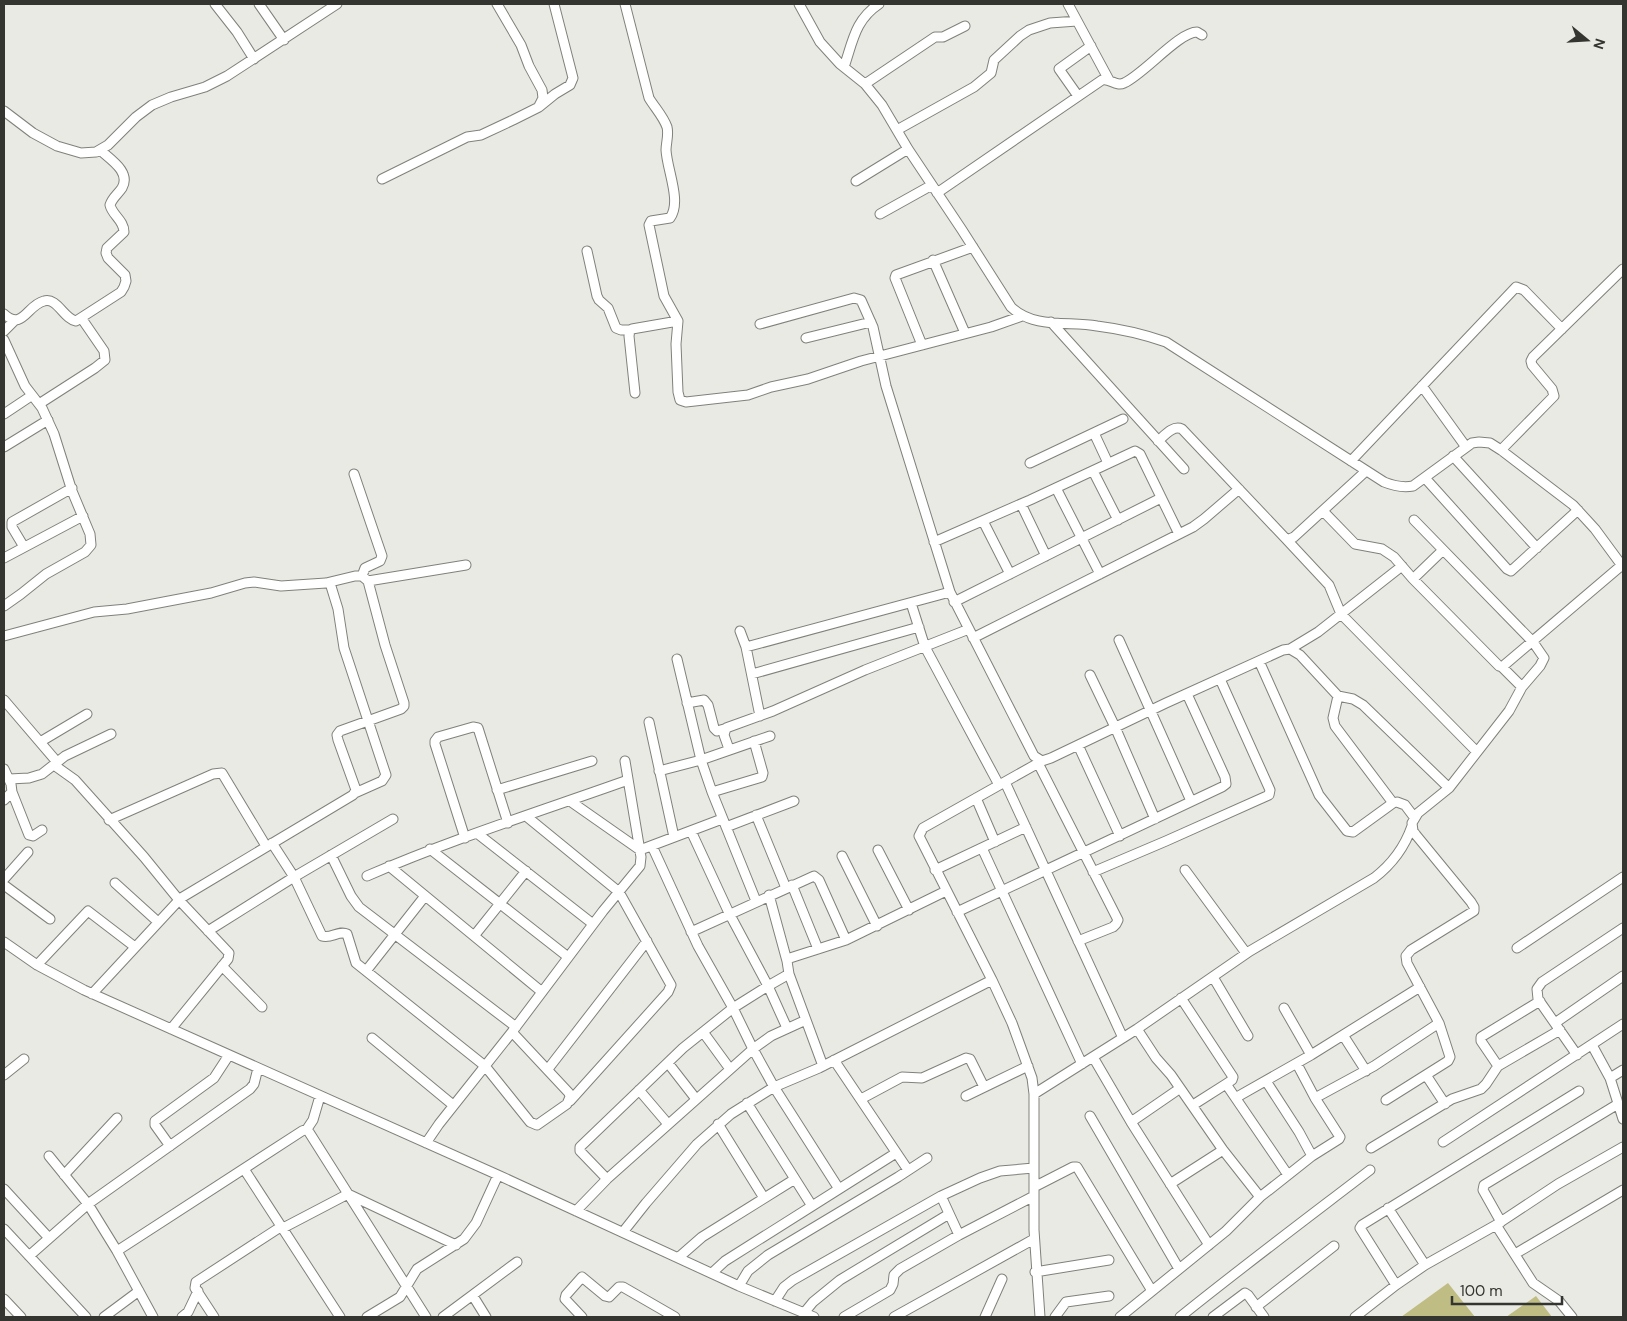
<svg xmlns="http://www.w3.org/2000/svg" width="1627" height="1321" font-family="'DM Sans',sans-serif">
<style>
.green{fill:#bfbc84}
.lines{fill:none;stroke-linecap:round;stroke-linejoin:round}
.minor-casing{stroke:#81807b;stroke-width:11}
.minor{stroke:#fff;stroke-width:9}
</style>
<rect width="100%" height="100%" fill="#eaeae4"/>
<path class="green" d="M1448,1283L1475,1317H1401Z
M1536,1296L1552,1317H1506Z"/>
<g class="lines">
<defs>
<path id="minor" d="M215,4L237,32L254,59
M259,4L284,40
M497,4L521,45L529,66L542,90L543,98L539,106
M625,4L649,98C655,108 663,116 667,127C669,135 666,143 666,150C667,170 682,202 670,218L651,221L649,225L664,296L678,321L676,344L678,392L680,400L686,402L748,395L771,387L808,379L861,361L991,327L1022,316
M799,4L820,42L840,64L865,84L882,105L908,149L962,230L1011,307C1034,329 1069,321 1097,326C1121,329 1143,334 1166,342L1384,482C1394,486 1402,488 1413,486L1472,443L1479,442L1490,443L1501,450L1573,505L1595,529L1623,567
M1068,4L1109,80
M844,67C853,41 855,20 879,4
M865,84L935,37H943L965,26
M1078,96L1059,69L1091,46
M4,111L33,133L57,146L81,153L96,152L108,145L136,117L152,105L171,97L205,87L227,76L337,4
M897,130L974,87L991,73L994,60L1020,36L1029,30L1050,23L1077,21
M382,179L467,137L481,135L513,120L539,107L555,94L570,85L573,78L554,4
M856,181L908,149
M937,193L1102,80C1110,78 1116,87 1124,83C1144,74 1179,32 1197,32L1202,35
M880,214L932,185
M587,251L597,296L599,300L608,308L616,328L621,330H630
M933,260L965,333
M4,314C23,331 27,305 44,301C57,297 64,319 76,321L121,292L124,287L126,281L125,275L108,258L106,253L107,248L124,232C124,220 112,215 110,205C112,198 118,194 122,188C131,172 111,160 100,150
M1051,322L1184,469
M760,324L854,298L861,300L873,327L886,386L950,592L1034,756L1042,761L1051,758L1166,703L1283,650L1290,649L1300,655L1338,696L1353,699L1363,705L1449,788
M4,331L14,321
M806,338L871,322
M4,340L25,386L42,408L54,434L72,491L90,534L91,545L85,552L46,574L21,594L4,606
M922,345L895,278L896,275L973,247
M1422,386L1466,447
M635,393L629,336L630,330L632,329L678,321
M39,404L95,368L105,360L104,351L82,319
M4,414L31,396
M1094,433L1108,463
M1158,441C1165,435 1173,425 1182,429L1287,540L1294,537L1366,471
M4,447L48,420
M1501,450L1554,396L1552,389L1532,365L1531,361L1533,357L1623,269
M1453,456L1537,548
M1351,461L1516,287L1524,290L1562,329
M1030,463L1123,419
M1093,471L1118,520
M354,474L382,556L380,561L365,568L362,576
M1425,478L1507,569L1511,571L1578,510
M1056,488L1100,574
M1021,504L1046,556
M1323,511L1355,544L1382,549L1394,557L1413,579L1499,666L1502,667L1622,565
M983,521L1010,574
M1287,540L1329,585L1341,614L1477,752
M934,542L1030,500L1135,451L1140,454L1179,534
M24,547L12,527V522L72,488
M4,558L83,516
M1413,579L1443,550
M368,581L466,565
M330,583L338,609L344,648L386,775L382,781L355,793
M954,602L1161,498
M911,603L925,647L999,785
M740,631L746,647L760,716
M4,636L94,612L127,609L211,593L245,583L254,582L281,586L326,583L355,576H362L368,581L385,645L404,703V706L401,709L340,731L337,735L338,740L356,790L353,795L181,898L92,994
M973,638L1193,527L1204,519L1239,489
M1119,640L1191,801
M746,647L950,592
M1290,649L1318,632L1402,566
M1259,661L1319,795L1347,831L1353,832L1393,803L1397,802L1405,805L1414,817
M1502,667L1522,687
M752,674L919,627
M1090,675L1115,727L1155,819
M1338,696L1333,718L1335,726L1393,803
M4,700L57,762
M687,703L704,700L708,705L714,728L717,731L724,729
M649,722L674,837
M40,742L87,714
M1078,745L1120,836
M729,749L724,735L726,728L773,711L865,670L969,629
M1038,763L1118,920L1116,924L1113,927L1078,941
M54,765L75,780L144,857L179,900L229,953L228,959L171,1029
M4,769L11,784L12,792L4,800
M659,771L701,760L677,659
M9,779L29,778L42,774L65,756L111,734
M1005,782L1123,1038
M497,790L592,761
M12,792L29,835L33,836L42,830
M712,792L762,777L763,773L754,741
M976,798L995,842
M570,801L640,850L722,819
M756,815L786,888
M526,816L619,892L671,985L668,992L570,1101
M109,820L213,774L222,773L266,846
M726,827L794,801
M691,831L729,913L768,986L787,1028
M478,834L593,924
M465,838L435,744V741L438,737L473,727L478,728L508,823
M272,843L294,877L322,936C331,939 339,930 347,934L356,963L485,1066L530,1122L537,1125L567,1104L570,1097L569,1093L512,1032
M652,846L698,946L733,1008L753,1049L774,1087L839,1189
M982,848L1082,1064
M430,849L568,957
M878,850L909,910
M331,855L351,896L359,907L516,1027
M842,856L877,926
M389,866L542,992
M935,870L1026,827
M1185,870L1246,953
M1093,872L1166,841L1269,795L1270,790L1220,679
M367,876C452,839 541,811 628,780
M4,879L28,852
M115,883L158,922
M4,885L50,919
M792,885L818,949
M769,895L787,961
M756,901L712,792L701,760L770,736
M957,912L1222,787L1226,784L1225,777L1187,694
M208,931L294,877L393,819
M691,932L814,876L819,880L846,940
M474,936L526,871
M4,942L37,965L84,990L498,1175L739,1286L814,1317
M1517,948L1623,877
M37,965L88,911L135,947
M222,966L262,1007
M366,971L425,896
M789,974L823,1066
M1213,977L1248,1036
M1181,998L1233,1077L1232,1080L1226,1084L1193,1105
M1284,1008L1311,1055
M1555,1023L1623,976
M1137,1029L1156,1058L1171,1075L1223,1150L1260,1197
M703,1032L730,1069
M1343,1035L1366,1071
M372,1038L453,1105
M1592,1045L1610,1078L1623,1119
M1577,1055L1538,999L1537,989L1542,982L1623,928
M1093,1057L1131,1122L1209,1245
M834,1060L908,1170
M668,1063L696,1099
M1498,1066L1481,1041V1037L1540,1001
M548,1069L647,941
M4,1075L24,1059
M1426,1075L1445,1104
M1610,1078L1623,1070
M1266,1081L1299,1132L1312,1156
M1226,1084L1288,1175
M639,1090L668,1124
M1034,1094L1137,1029L1250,951L1374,878C1391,865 1405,846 1412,826
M966,1096L1028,1066
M1237,1097L1311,1055L1420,987
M1315,1098L1374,1066L1439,1023
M861,1099L902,1077L922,1078L966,1058L970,1059L984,1087
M1386,1100L1448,1061L1450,1057L1439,1023L1407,963L1406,956L1411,950L1474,911V907L1471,902L1416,835L1413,831L1412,823L1418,813L1449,788L1509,711L1522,687L1540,666L1544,658L1533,642L1414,520
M747,1103L812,1206
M1090,1116L1179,1269
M1131,1122L1179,1089
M718,1124L764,1198
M307,1129L313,1120L320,1096
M1443,1142L1623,1024
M426,1143L439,1124L512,1032L603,911L640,866L641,857L625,761
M170,1146L155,1125V1121L214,1078L229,1055
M1371,1148L1452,1099L1481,1089L1486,1084L1498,1066L1560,1030
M49,1156L88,1204L117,1251L153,1317
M244,1169L340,1317
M64,1175L117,1118
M607,1179L580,1151V1147L683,1048L733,1008L768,986L789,974L787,961L790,958L846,940L946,891
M1170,1184L1223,1150
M1034,1187L1073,1167H1077L1152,1291
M4,1189L49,1238
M941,1196L959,1235
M1388,1208L1425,1265
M576,1211L607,1179L753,1049L771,1036L806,1020
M1501,1222L1483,1190L1484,1185L1618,1104
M1496,1225L1533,1283L1559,1301L1572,1317
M283,1228L348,1194L456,1245
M4,1229L86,1317
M623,1232L646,1203L697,1144L731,1114L774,1087L819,1068L992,980
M117,1251L302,1131L307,1129L426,1317
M1515,1254L1623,1190
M29,1256L88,1204L250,1089L254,1084L258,1068
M678,1258L702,1237L795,1179
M1035,1272L1109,1260
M712,1273L725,1261L896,1153
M1396,1285L1360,1228L1362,1225L1579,1091
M739,1286L748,1271L768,1255L898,1177L927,1158
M473,1296L486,1317
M4,1299L21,1317
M775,1301L784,1287L793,1280L941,1196L980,1178L1000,1171L1034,1168
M1256,1307L1334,1246
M804,1313L813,1302L840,1280L949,1214
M104,1317L139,1291
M182,1317L188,1312L198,1291
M214,1317L195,1288L196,1282L282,1226
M367,1317L400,1297L417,1269L464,1239L476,1223L498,1175
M443,1317L517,1262
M582,1317L565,1299L566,1295L582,1277L605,1296L609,1297L619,1287H623L675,1317
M844,1317L890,1290L893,1284L894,1275L900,1269L959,1235L1034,1196
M894,1317L1034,1239
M985,1317L1002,1279
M1040,1317L1034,1230V1094L1032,1078L1012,1023L992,980L919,836L923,828L1042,761
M1055,1317L1066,1302L1109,1296
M1120,1317L1226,1231L1260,1197L1283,1179L1312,1156L1339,1139L1340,1137L1315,1098L1297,1064
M1180,1317C1242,1267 1306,1219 1370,1170
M1213,1317L1245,1293L1248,1295L1264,1317
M1355,1317L1396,1285L1425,1265L1496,1225L1558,1184L1623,1147"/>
</defs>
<use href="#minor" class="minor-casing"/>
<use href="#minor" class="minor"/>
</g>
<rect width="1627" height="1321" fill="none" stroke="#343431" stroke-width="10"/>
<g transform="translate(1587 40) rotate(108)" stroke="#eaeae4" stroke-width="4" paint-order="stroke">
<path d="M0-4L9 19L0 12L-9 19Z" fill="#343431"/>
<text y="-8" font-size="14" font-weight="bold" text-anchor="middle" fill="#343431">N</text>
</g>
<path d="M1452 1296v8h110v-8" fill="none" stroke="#343431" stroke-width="2.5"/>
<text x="1460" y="1296" font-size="15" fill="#343431" stroke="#eaeae4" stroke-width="4" paint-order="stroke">100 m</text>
</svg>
